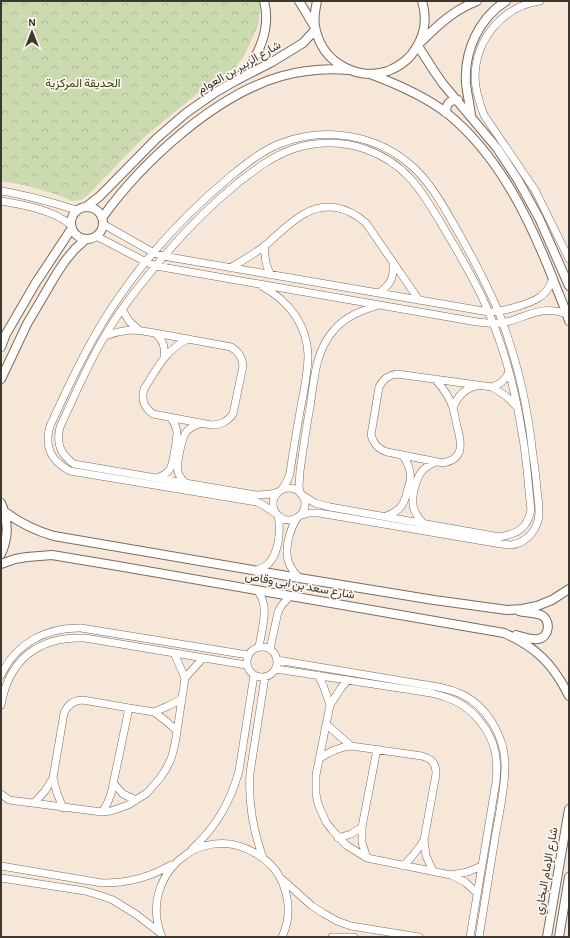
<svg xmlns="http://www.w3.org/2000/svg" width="570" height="938" font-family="'Alegreya Sans',Vazirmatn,sans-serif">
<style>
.forest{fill:url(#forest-crowns)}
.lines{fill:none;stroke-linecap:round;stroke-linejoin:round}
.minor-casing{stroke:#7a6b5f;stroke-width:8}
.tertiary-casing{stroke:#7a6b5f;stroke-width:10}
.minor{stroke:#fff;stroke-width:7}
.tertiary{stroke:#fff;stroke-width:8}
.labels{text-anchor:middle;stroke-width:3.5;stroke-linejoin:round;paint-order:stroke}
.street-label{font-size:12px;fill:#3d3731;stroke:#fdf6f0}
.park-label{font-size:12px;fill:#37440b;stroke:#fdf6f0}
</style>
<defs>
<pattern id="forest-crowns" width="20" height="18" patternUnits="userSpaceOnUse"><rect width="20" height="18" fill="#ccdab0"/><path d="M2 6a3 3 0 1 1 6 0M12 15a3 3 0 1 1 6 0" fill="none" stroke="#b0bc98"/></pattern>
</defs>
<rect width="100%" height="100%" fill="#f7e7d8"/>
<path class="forest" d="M1,1H259L260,10L258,26L244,56L236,67L203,89L144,137L87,196L81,200L72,201L58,195L28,186L1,181Z"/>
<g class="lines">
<defs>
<path id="minor" d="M540,1C503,6 476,39 475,76C475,90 479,102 484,115L535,190L569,259
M1,191C27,195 51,202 76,210
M1,201C24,205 53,210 71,225
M103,224L154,253L163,256L489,312C501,312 530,304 540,297C546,293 550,286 553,279
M96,236L146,262L156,266L477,322C485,323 494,324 502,323C527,318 540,304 567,314
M265,245C264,256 265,265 271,275
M230,268C242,261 254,254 266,245C278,234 290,222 304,214C325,201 348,207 366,223L419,300
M263,287C289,301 307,325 308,355C308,372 304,390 301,406C297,429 293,451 290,473C288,480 286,484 282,489
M379,293C391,284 394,278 393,263
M122,309L129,321L139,330
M156,334C164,341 165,348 164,358
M105,336C113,333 121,331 129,330C142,330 154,333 166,335C188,339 209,343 231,347C239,352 242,357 243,366L233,414C227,422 221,425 211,425L153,414C144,407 141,400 144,389C157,369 165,350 188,339
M435,379C443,388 450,397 453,408C455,415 456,423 458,430C462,446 463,459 443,463L387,452C378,449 374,444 371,435L379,387C383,379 388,375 397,374L492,387L506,396L516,406
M492,387C501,384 505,380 509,372
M453,408C457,397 464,389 476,386
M157,478C162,476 167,474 170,469C173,464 177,438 177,432C176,426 174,422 171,418
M185,483C182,479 179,476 178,472C176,465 182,436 187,431C190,427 196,425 201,423
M273 504a16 16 0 1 1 32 0a16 16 0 1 1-32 0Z
M278,492C270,495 264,495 256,495L74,464C60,454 56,443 60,427C75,395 88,363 106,334C120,310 137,289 154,268C180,236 207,208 239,182C256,169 273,156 293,149C316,141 343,141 365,149C408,164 423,193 445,230C458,252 471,274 482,297C502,340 515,387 522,433C527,459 528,485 531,510C527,529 518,533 500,537L330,507L315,503L302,495
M300,493L299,486L300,471C303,450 306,429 310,407C314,381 315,351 334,330C345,317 360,311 376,306
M275,513L263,505L257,502L70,471C51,461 44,447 50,426C68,387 86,348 109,312C142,261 185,214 232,175C247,163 262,151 279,144C324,126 377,134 413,167C433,185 447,213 461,237C475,262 488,287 499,313C517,359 528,407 533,456C535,467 536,478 537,489C538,497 539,505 539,512C539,529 527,543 511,545C507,545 504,544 501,544L319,513H309L299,516
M386,516C401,511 405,503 408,488C410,483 411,478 410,472C409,466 406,460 402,455
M298,517C292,525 290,532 288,541C285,557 288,566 299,578
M423,523C413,512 411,505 414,490C418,475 421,468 436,462
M255,571C260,569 265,567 269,563C279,552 281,530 278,516
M257,590C260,594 262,597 263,602C267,613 261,634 259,647
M247 662a15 15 0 1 1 30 0a15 15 0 1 1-30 0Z
M270,649L278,612L282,605L290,596
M277,660L420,684C434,686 448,688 461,694C487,706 505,737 505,765C505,788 500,810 496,832C490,867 485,902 479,937
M276,669L431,693C439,695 448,697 455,701C474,710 490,730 495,751C497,761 497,772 496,782L470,937
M1,675C16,643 47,627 81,628L248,655
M318,675L323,685L330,705
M185,678L203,658
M348,680L341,688L330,705L316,775V794L318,804L326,822L332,830L346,845L367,858L451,875L465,882L477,893
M1,705C9,659 39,636 85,638L246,665
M154,712L166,721L177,731
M326,724L351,746
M319,759C329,752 338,747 351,746L422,756C432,759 436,763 436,774L424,840L426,856L433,871
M114,784L123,794L136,800
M1,794L9,800L102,812L111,811L128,805L147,793L160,778L166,769L171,759L174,748L176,738L185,678L174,653
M34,803L45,791L53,778
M63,808L57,793L53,778L64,713C68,704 74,700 83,700L129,708L154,712L168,706L182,699
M102,812L107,804L111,794L129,708
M338,838L351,834L362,827
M192,849C216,827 230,803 239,771L254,675
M263,858C253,830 248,803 250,773L265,677
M367,858L362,843V827L377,749
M1,866L102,883C128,883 148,878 171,865
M403,866C411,858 418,850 424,840
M451,875L467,872L482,866
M1,878L85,891L102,896L113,900L137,915L159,932
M283,880L312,906L323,913L337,921L351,926L419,937
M162,937C137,878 200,820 255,853C268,860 278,871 283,884C290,902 290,920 282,937
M332,937H354"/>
<path id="tertiary" d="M299,1L314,26
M317,1C315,11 313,21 316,31C324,63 357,81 388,71C400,66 410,59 416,48C425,34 427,17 422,1
M422,41C439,24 454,10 477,1
M418,46L434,71L443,84L497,148L518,180L539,218L569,286
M370,74C397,84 425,96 448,114C499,156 529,218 553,279C558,293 565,307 569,321
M241,75C260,56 271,27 264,1
M446,113C446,105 449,99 458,100
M471,116C470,105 467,94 466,83C464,51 479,18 506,1
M71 223a16 16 0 1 1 32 0a16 16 0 1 1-32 0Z
M86,207L100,196L157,138L186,113L216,92L237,80L272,62L303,43L315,30
M102,218C142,162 215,95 282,76C304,70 326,68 349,70
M1,347L6,334L35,284L72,228
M1,379L27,324L57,273L65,261L75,249L86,239
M1,503C8,519 9,537 1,554
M5,512C20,523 36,531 54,536L299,578L434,600L507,610L522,609L537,606L552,600L569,589
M1,564L15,559L27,557L52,555L118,566L504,633C536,647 553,664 569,696
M516,635C523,637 531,640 538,639C550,637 551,620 541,615C534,612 525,613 519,611
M547,937L569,809
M559,937L569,877"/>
</defs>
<use href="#minor" class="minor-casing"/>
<use href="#tertiary" class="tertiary-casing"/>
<use href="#minor" class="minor"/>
<use href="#tertiary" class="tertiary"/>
</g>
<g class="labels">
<g class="street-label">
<text transform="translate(239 67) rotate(-30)" y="4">شارع الزبير بن العوام</text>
<text transform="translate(300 585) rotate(10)" y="4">شارع سعد بن ابى وقاص</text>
<text transform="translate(546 871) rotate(-80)" y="4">شارع الإمام البخاري</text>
</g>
<g class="park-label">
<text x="83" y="87">الحديقة المركزية</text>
</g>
</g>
<rect width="570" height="938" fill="none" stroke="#3d3731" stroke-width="4"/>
<g transform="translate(32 32)" stroke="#fdf6f0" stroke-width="3" paint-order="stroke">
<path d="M0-3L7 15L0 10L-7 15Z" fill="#3d3731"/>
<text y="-6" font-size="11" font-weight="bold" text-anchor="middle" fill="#3d3731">N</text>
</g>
</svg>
